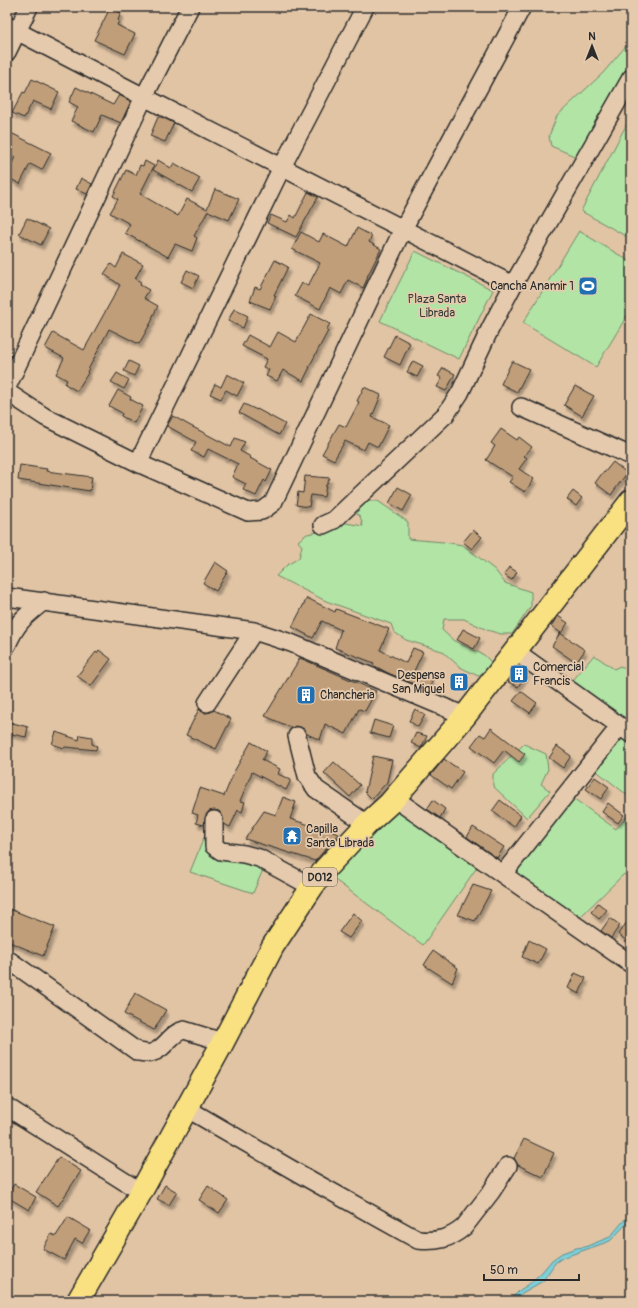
<svg xmlns="http://www.w3.org/2000/svg" width="638" height="1308" font-family="Pangolin,sans-serif">
<style>
.green{fill:#b2e4a5;stroke:#6e8868}
.water{fill:#7ecfd7;stroke:#5d8d92}
.building{fill:#c09e79;stroke:#2b2b2b;filter:url(#shadow)}
.lines{fill:none;stroke-linecap:round;stroke-linejoin:round}
.minor-casing{stroke:#2b2b2b;stroke-width:20}
.major-casing{stroke:#2b2b2b;stroke-width:25}
.minor{stroke:#e5caad;stroke-width:17}
.major{stroke:#f9e181;stroke-width:22}
.labels{text-anchor:middle;stroke-width:3.5;stroke-linejoin:round;paint-order:stroke}
.shield{fill:#e5caad;stroke:#635b52;stroke-width:1}
.shield-label{font-size:11px;font-weight:bold;fill:#2b2b2b}
.poi-label{font-size:12px;fill:#2b2b2b;stroke:#e5caad;text-anchor:start}
.park-label{font-size:12px;fill:#383e37;stroke:#e5caad}
</style>
<defs>
<filter id="shadow"><feDropShadow dx="2.5" dy="4.5" stdDeviation="1" flood-color="#0004"/></filter>
</defs>
<rect width="100%" height="100%" fill="#e1c4a4"/>
<filter id="ink" filterUnits="userSpaceOnUse"><feTurbulence type="fractalNoise" baseFrequency=".025" numOctaves="2"/><feDisplacementMap in="SourceGraphic" scale="8" xChannelSelector="R" yChannelSelector="G"/><feConvolveMatrix kernelMatrix="1 2 1 2 8 2 1 2 1" color-interpolation-filters="sRGB"/></filter>
<g filter="url(#ink)">
<path class="green" d="M631,40V66L624,77L614,107L592,128L579,158L551,146L549,136L557,116L603,73Z
M631,116V239L581,211Z
M579,231L631,262V309L596,367L523,323Z
M415,251L493,290L459,359L380,321Z
M363,501H378L408,522V539L443,542L463,545L495,570L505,583L531,592V606L512,634H501L487,630L464,619H444L442,630L454,641L484,655L493,664L478,676L460,667L442,651L406,640L394,632L391,624L326,601L276,576L287,565L299,558L302,546L298,541L307,534L336,529L340,522L363,526L360,516L354,512Z
M594,655L614,669L620,666L631,673V726L569,685Z
M623,731L631,738V798L594,769Z
M524,744L546,754L548,769L541,784L550,791L527,818L493,786V774Z
M573,798L616,829L631,812V880L624,874L576,921L508,873Z
M396,805L480,863L423,945L331,877Z
M205,835L268,858L253,893L190,872Z"/>
<path class="water" d="M631,1212V1219L610,1241L562,1258L555,1263L543,1281L522,1293L515,1301H509L520,1290L528,1285L542,1272L552,1260L562,1253L576,1248L585,1247L610,1237Z"/>
<path class="building" d="M110,8L121,13L118,20L119,21L117,25L135,34L125,54L94,40Z
M32,79L59,92L51,109L33,101L24,118L12,113L23,92L25,93Z
M76,87L113,105L119,95L131,101L121,123L102,115L94,132L71,121L78,107L69,102Z
M158,117H162L174,123L165,142L150,136Z
M7,131L51,153L42,170L30,164L20,184L7,177V174L15,157L7,153Z
M158,160L171,168L174,163L200,178L192,192L153,170Z
M145,161L154,166L140,194L178,216L187,199L207,209L215,189L239,199L229,220L208,211L194,236L197,238L192,251L175,244L168,257L125,233L130,224L110,213L118,199L113,196L126,170L136,175L140,165L143,166Z
M81,178L92,184L87,194L76,189Z
M308,192L318,197L296,237L267,223L271,215L287,222L291,215L295,218Z
M27,218L49,229L41,245L19,234Z
M357,228L372,236L369,242L381,249L367,277H368L363,288L348,280L341,294L330,288L320,309L295,296L302,283L308,286L320,263L292,249L301,232L319,242L323,234L348,247Z
M123,254L143,264L135,279L141,282L140,285L149,290L144,298L158,306L152,318L153,319L139,344L109,329L87,372L88,373L77,391L65,384L67,380L56,374L64,358L45,348L53,333L84,350L120,285L104,274L111,264L116,268Z
M275,260L288,267L274,295L276,296L270,309L250,301L255,287L260,289Z
M187,270L199,276L193,288L181,282Z
M234,309L248,316L243,328L228,321Z
M311,314L330,324L326,330L328,331L309,367H310L303,381L283,370L277,381L266,376L269,370L263,367L267,359L242,346L248,335L270,347L278,332L296,342Z
M395,335L410,343L400,365L384,357Z
M129,361L139,366L134,376L124,371Z
M413,361L423,366L417,377L407,372Z
M512,361L529,369L517,392L501,384Z
M443,368L455,374L446,391L437,387L442,378L438,376Z
M117,373L129,380L124,389L111,382Z
M227,374L244,383L237,396L226,390L221,399L210,394L215,384L221,387Z
M575,386L594,396L582,416L564,405Z
M364,387L381,395L372,417L389,425L378,447L368,442L364,450L345,441L334,460L322,454L339,424L346,427L359,402L357,401Z
M118,390L131,397L130,399L143,406L134,423L121,416L122,413L109,406Z
M244,404L257,410V409L285,424L279,435L239,413Z
M173,416L187,424L231,447L235,438L245,442L240,451L251,457L250,458L272,470L266,482L264,480L256,496L243,490L246,484L232,477L238,464L208,449L204,457L191,451L196,442L167,426Z
M501,429L517,440L519,437L532,447L524,456L527,458L519,469L534,479L525,492L509,482L513,477L486,460L495,446L491,443Z
M613,462L627,473L611,495L595,483L603,472L604,473Z
M20,465L47,469L46,471L92,477L90,491L18,480Z
M305,476L330,478L326,485L324,497L311,495L309,507L296,505L298,492L303,493Z
M398,487L412,495L403,511L389,503Z
M573,491L582,498L576,506L567,499Z
M473,530L482,537L472,549L463,542Z
M215,562L228,571L216,591L203,583Z
M509,567L517,572L512,580L504,575Z
M307,598L335,612L336,609L389,629L380,650L406,663L413,648L423,652L414,671L433,680L428,690L388,673L373,665L374,663L335,648L341,630L322,621L313,638L292,627Z
M558,616L568,623L561,633L551,626Z
M463,629L480,638L474,649L457,640Z
M560,633L585,650L576,663L552,646Z
M99,650L111,659L91,686L77,676L96,652L97,653Z
M300,658L376,691L365,711L359,709L346,734L325,724L320,740L307,734L304,729L300,727L295,726L292,728L265,716Z
M519,666L527,672L518,687L508,682Z
M521,691L537,703L530,713L513,701Z
M199,709L202,712L206,713L211,712L214,710L231,719L216,749L186,735Z
M415,709L425,715L418,727L409,721Z
M374,720L393,726L389,738L370,733Z
M9,722L28,727L26,737L7,733Z
M491,728L525,754L519,762L504,750L494,763L471,746L480,734L485,737Z
M56,732L79,740L80,735L92,737V744L97,746L96,750L65,747L64,748L52,744Z
M416,733L427,736L421,748L411,743Z
M251,742L267,751L262,760L280,769L278,774L291,780L286,790L252,772L240,801L245,802L242,812L238,810L230,827L224,824L222,815L219,811L214,810L209,811L206,815L204,825L196,823L198,815L192,813L200,788L224,796L235,770Z
M557,746L571,756L563,768L549,758Z
M373,756L392,760L387,782L372,799L365,792Z
M444,759L463,772L451,789L431,775Z
M334,762L360,785L350,797L324,773Z
M595,777L609,787L601,799L586,789Z
M283,797L296,802L290,819L339,834L315,861L245,839L264,811L276,815Z
M433,800L445,809L440,818L427,809Z
M500,800L521,816L514,827L492,811Z
M608,803L624,815L618,823L602,812Z
M473,827L504,847L497,858L467,837Z
M473,885L491,891L475,921L458,915Z
M598,903L607,910L599,919L591,912Z
M7,908L55,927L43,956L7,941Z
M353,913L362,921L349,938L339,932Z
M631,917V944L618,934Z
M610,918L620,925L611,938L601,931Z
M529,940L546,949L538,964L522,957Z
M433,951L458,968L452,983L424,965Z
M575,973L586,978L579,994L568,988Z
M135,993L166,1010L154,1030L124,1014Z
M524,1139L554,1153L543,1177L518,1165L514,1158Z
M59,1157L81,1171L58,1206L36,1192Z
M14,1184L36,1197L29,1210L7,1197Z
M165,1185L177,1192L169,1205L157,1199Z
M208,1186L228,1200L219,1213L199,1200Z
M68,1217L90,1230L82,1243L75,1239L64,1260L43,1249L51,1234L56,1236Z"/>
<g class="lines">
<defs>
<path id="minor" d="M7,26L144,97L513,285
M7,52L29,7
M7,387L144,97L190,7
M7,392L45,417L138,463L248,512L262,511L273,503L403,229L522,7
M521,407L631,456
M138,463L282,167L365,7
M323,525L334,520L446,414L460,393L490,329L513,285L631,78
M7,597L254,631L291,643L465,716
M7,645C17,622 24,617 44,601
M515,651L631,734
M207,703L254,631
M297,736L307,776L316,789L367,824
M394,798L631,964
M214,820V846L221,851L244,854L259,858L312,887
M503,874L620,726
M10,961L138,1052C142,1052 147,1054 151,1053C165,1050 170,1033 184,1030L223,1042
M7,1107L141,1192
M186,1108L298,1173L418,1240C436,1242 450,1239 464,1227L491,1192L508,1166"/>
<path id="major" d="M78,1301L141,1192L223,1042L273,946L312,887L325,869L367,824L390,803L465,716L631,501"/>
</defs>
<use href="#minor" class="minor-casing"/>
<use href="#major" class="major-casing"/>
<use href="#minor" class="minor"/>
<use href="#major" class="major"/>
</g>
</g>
<defs>
<symbol id="stadium-square" viewBox="-11 -11 22 22"><rect x="-9" y="-9" width="18" height="18" rx="4" fill="#1f6fb2" stroke="#e5caad"/><path d="M0-5a6.5 5 0 1 0 0 10a6.5 5 0 1 0 0-10ZM-3.5-1.8h7v3.6h-7Z" fill="#fff"/></symbol>
<symbol id="building-square" viewBox="-11 -11 22 22"><rect x="-9" y="-9" width="18" height="18" rx="4" fill="#1f6fb2" stroke="#e5caad"/><path d="M-4-6H4V6H1V3H-1V6H-4ZM-2.5-4.3h1.7v1.8h-1.7ZM.8-4.3h1.7v1.8H.8ZM-2.5-1h1.7V.8h-1.7ZM.8-1h1.7V.8H.8Z" fill="#fff"/></symbol>
<symbol id="temple-square" viewBox="-11 -11 22 22"><rect x="-9" y="-9" width="18" height="18" rx="4" fill="#1f6fb2" stroke="#e5caad"/><path d="M0-6L5-2H3V0L6.5 2.5H4V6H1.5V3h-3V6H-4V2.5H-6.5L-3 0V-2H-5Z" fill="#fff"/></symbol>
</defs>
<g fill-rule="evenodd">
<use href="#stadium-square" x="577" y="275" width="22" height="22"/>
<use href="#building-square" x="508" y="663" width="22" height="22"/>
<use href="#building-square" x="448" y="671" width="22" height="22"/>
<use href="#building-square" x="295" y="684" width="22" height="22"/>
<use href="#temple-square" x="281" y="825" width="22" height="22"/>
</g>
<g class="labels">
<rect class="shield" x="303" y="868" width="34" height="18" rx="3"/>
<g class="shield-label">
<text x="320" y="881">D012</text>
</g>
<g class="poi-label">
<text x="574" y="290" text-anchor="end">Cancha Anamir 1</text>
<text x="533" y="671">Comercial<tspan x="533" dy="14">Francis</tspan></text>
<text x="445" y="679" text-anchor="end">Despensa<tspan x="445" dy="14">San Miguel</tspan></text>
<text x="320" y="699">Chancheria</text>
<text x="306" y="833">Capilla<tspan x="306" dy="14">Santa Librada</tspan></text>
</g>
<g class="park-label">
<text x="437" y="303">Plaza Santa<tspan x="437" dy="14">Librada</tspan></text>
</g>
</g>
<rect width="638" height="1308" fill="none" stroke="#e5caad" stroke-width="24"/>
<rect x="12" y="12" width="614" height="1284" fill="none" stroke="#2b2b2b" stroke-width="1.5" filter="url(#ink)"/>
<g transform="translate(592 46)" stroke="#e5caad" stroke-width="3" paint-order="stroke">
<path d="M0-3L7 15L0 10L-7 15Z" fill="#2b2b2b"/>
<text y="-6" font-size="11" font-weight="bold" text-anchor="middle" fill="#2b2b2b">N</text>
</g>
<path d="M484 1274v6h95v-6" fill="none" stroke="#2b2b2b" stroke-width="2"/>
<text x="490" y="1274" font-size="12" fill="#2b2b2b" stroke="#e5caad" stroke-width="3" paint-order="stroke">50 m</text>
</svg>
